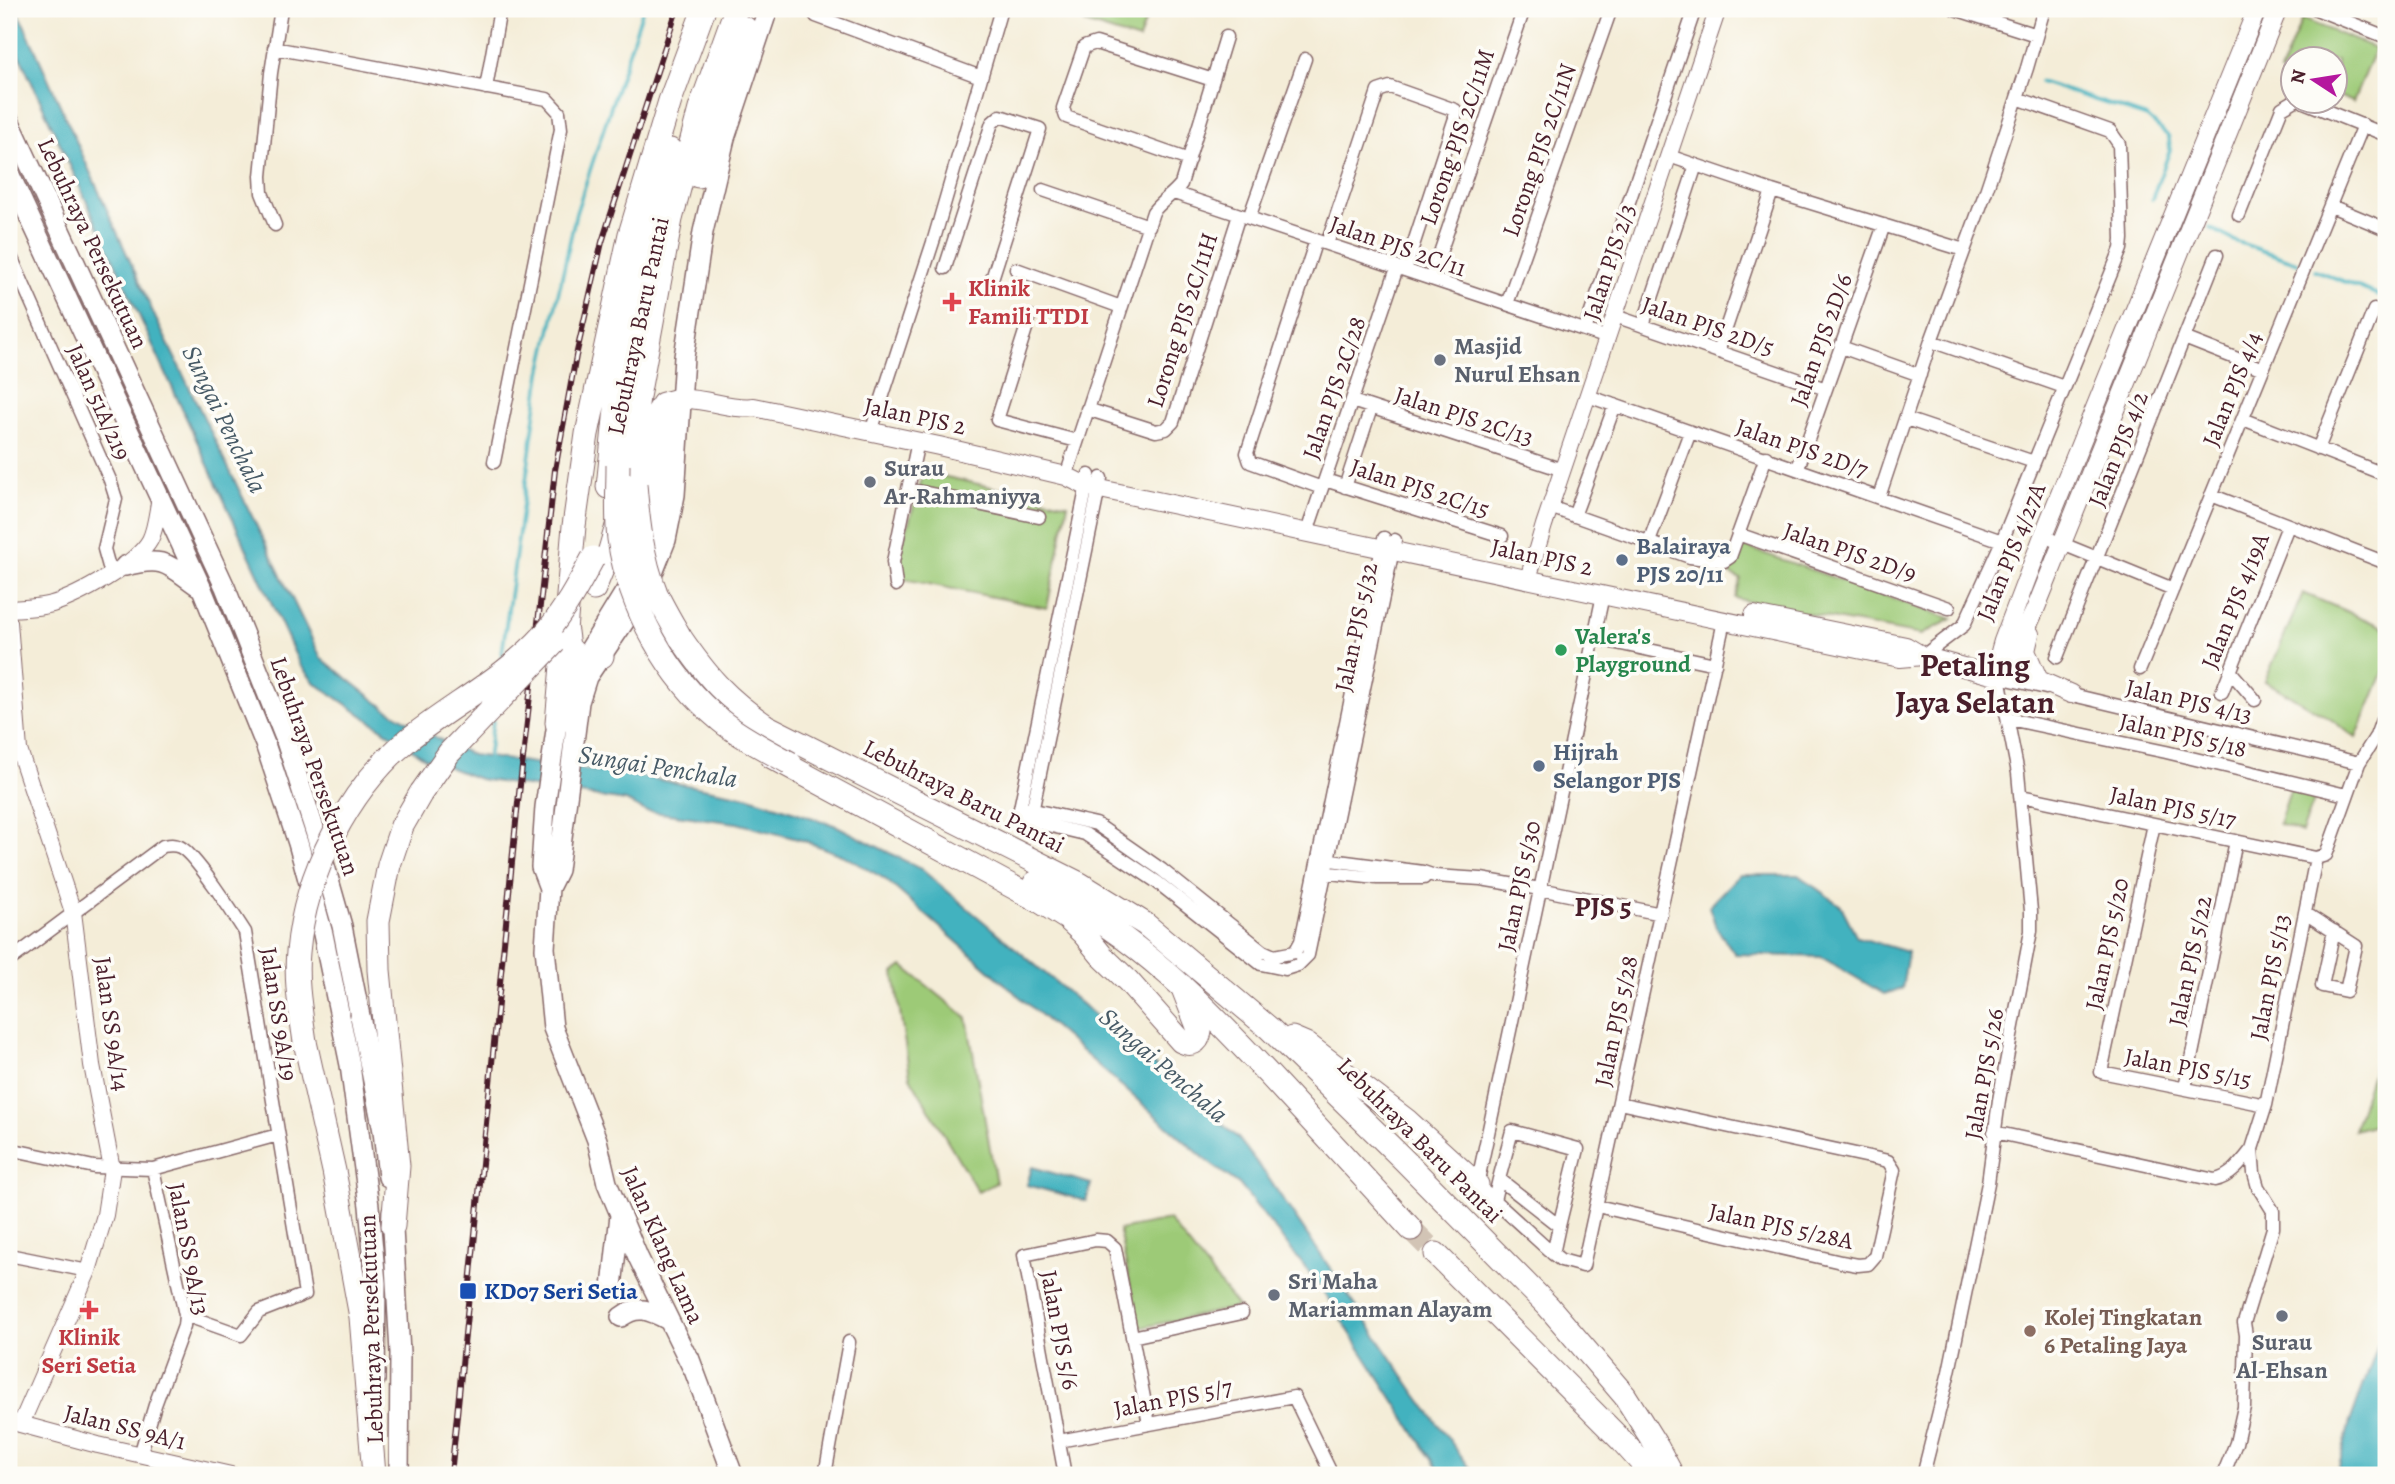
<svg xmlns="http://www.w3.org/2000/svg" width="2395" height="1484" font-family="Alegreya,serif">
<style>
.green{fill:#9dca77;stroke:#747451;stroke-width:2}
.water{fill:#43b2bf;stroke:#466875;stroke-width:2}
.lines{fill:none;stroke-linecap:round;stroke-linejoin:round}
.stream{stroke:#43b2bf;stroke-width:3.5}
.motorway-tunnel{stroke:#d2c4b5;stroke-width:23;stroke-dasharray:23 11;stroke-linecap:butt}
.minor-casing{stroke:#866768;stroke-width:15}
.tertiary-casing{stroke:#866768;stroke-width:18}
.secondary-casing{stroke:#866768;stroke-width:20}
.primary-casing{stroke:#866768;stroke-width:22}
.trunk-casing{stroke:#866768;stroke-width:22}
.motorway-casing{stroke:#866768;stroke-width:25}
.minor{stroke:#fff;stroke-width:12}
.tertiary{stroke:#fff;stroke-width:16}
.secondary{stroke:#fff;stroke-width:18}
.primary{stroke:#fff;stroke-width:19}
.trunk{stroke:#fff;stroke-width:19}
.motorway{stroke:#fff;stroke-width:23}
.rail-casing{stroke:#4a1f2b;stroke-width:6}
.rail{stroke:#fdfcf7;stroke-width:3.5;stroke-dasharray:10;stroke-linecap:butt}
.motorway-bridge-casing{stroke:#866768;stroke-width:25;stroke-linecap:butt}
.motorway-bridge{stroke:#fff;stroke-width:23}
.health-dot{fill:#e0444e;stroke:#fdfcf7;stroke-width:2.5}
.worship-dot{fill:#6b7280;stroke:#fdfcf7;stroke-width:2.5}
.service-dot{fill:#5c6f8a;stroke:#fdfcf7;stroke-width:2.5}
.leisure-dot{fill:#2e9e5b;stroke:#fdfcf7;stroke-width:2.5}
.transit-dot{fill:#1a4fb4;stroke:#fdfcf7;stroke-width:2.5}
.education-dot{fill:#8d6e63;stroke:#fdfcf7;stroke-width:2.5}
.labels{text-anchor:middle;stroke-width:7;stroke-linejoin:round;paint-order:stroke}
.street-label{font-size:24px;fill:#4a1f2b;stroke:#fdfcf7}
.health-label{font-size:24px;font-weight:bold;fill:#be3a42;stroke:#fdfcf7;text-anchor:start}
.worship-label{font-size:24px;font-weight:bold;fill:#5b616d;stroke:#fdfcf7;text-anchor:start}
.service-label{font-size:24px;font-weight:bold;fill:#4e5e75;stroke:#fdfcf7;text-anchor:start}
.leisure-label{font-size:24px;font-weight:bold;fill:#27864d;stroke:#fdfcf7;text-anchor:start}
.transit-label{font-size:24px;font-weight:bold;fill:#164399;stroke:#fdfcf7;text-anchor:start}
.education-label{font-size:24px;font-weight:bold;fill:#785e54;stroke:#fdfcf7;text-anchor:start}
.water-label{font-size:26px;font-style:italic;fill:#475a66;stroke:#fdfcf7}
.quarter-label{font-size:28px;font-weight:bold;fill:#4a1f2b;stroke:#fdfcf7}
.district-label{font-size:32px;font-weight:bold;fill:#4a1f2b;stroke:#fdfcf7}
</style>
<rect width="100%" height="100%" fill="#fdfcf7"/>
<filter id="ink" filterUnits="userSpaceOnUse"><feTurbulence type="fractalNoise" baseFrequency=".0143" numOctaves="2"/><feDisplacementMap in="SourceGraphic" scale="14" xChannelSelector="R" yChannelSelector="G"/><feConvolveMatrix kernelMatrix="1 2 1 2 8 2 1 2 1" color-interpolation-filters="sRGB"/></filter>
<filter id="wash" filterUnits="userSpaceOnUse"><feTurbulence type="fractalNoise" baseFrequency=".00686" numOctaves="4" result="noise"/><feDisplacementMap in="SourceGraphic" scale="28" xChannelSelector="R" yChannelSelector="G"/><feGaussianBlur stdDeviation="1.57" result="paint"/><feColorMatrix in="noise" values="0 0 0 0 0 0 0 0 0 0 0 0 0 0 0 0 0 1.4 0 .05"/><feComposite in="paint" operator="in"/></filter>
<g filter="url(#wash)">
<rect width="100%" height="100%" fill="#f4edd8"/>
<path class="green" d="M1089,9H1149L1139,40L1085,23Z
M2302,19L2375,48L2353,102L2336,95V60H2294L2293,78L2280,72Z
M924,472L1068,504L1047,608L899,578L902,545Z
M1740,545L1952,619L1921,635L1766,606L1735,598L1741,579L1730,574Z
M2303,593L2386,628V666L2356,738L2329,718L2265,681Z
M2291,788L2315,797L2302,832L2279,824Z
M903,966L967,1018L996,1183L978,1192L910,1077L894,973Z
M2386,1029V1121L2354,1130Z
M1169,1220L1238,1307L1139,1328L1119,1230Z"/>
<path class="water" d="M9,9H17L156,319L321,658L385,708L441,740L472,755L644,777L750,797L837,826L921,869L1178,1085L1238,1138L1267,1176L1414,1391L1475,1475H1442L1319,1285L1239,1184L1212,1165L885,879L844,856L805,841L737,823L645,811L626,801L479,779L425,758L315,683L300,665L9,33Z
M1739,875H1798L1841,906L1857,937L1908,952L1902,989L1884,994L1821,957L1735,954L1716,927L1709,906Z
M1032,1167L1091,1184L1086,1201L1027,1185Z
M2386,1324V1475H2337L2350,1422Z"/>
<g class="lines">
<path class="stream" d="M2040,82L2147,117L2169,137L2170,150L2152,199
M2210,228L2235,241L2298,263
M2315,270L2386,298
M501,661L541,373L576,213L643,9
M488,759L493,721"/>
</g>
</g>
<g filter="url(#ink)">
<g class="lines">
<path class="motorway-tunnel" d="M1411,1229L1436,1254"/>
<defs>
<path id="minor" d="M812,9L816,16L981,77
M1955,9L2036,35
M2316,9L2386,37
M274,48L547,99L559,112L561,129L494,462
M486,88L500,9
M2304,102L2386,135
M1669,156L1772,191L1964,250
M1189,160L1066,117L1063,108L1084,47L1096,43L1213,80
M1043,190L1149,226
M1174,193L1608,338
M2331,206L2386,229
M2239,215L2282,108L2294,101
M1249,218L1305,59
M275,225L262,193L261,176L271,73L281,9
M1316,240L1247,453L1250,462L1322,488
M1327,244L1378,91L1390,87L1455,110V118L1405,270
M9,252L110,480L116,499L104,549L111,574
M945,268L992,123L1000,116L1040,129L991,282
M1016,269L1121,307
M1431,279L1524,9
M1507,304L1611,9
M1030,316L997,420L1077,441
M1615,316L1826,389
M1643,325L1696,165
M1585,330L1695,9
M2184,338L2263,369
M1931,341L2064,387
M1841,347L1920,375
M1718,352L1772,191
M1588,396L2002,541
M1352,401L1563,470
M1087,409L1156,431L1166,429L1173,422L1239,215
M1906,419L2034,462
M2243,419L2386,475
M871,432L934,239L1001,9
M2318,449L2374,310
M1798,468L1884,225
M1089,475L1018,818L1085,834L1157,882L1261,964L1285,969L1298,965L1308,955L1395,540
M1066,476L1153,212C1161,201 1173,195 1181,184L1226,37
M1325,480L1502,536
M1345,487L1371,408
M908,489L1039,517
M2211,495L2386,563
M1879,497L1931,341L1986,191L2027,68L2044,9
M1550,507L1690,557L1724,561L1730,557L1766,457
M1574,516L1615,405
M1310,523L1397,268
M1738,534L1949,608
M2043,536L2173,589
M1649,542L1690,432
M896,585L893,562L918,441
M1603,595L1477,1185L1553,1254L1561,1260L1583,1266L1724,621
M1593,638L1715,664
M1923,656L1964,625L2002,541L2121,249L2122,239L2119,144L2110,131L2017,98
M2057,657L2217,255
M2140,669L2363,125
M2230,671L2255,700
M2222,692L2288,526
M2064,693L2359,763
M2009,719L2166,752L2346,795
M2021,796L2316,858L2326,855L2359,763L2376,736L2386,709
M1021,807L1096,824L1162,870L1263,951L1274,956L1295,952L1301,941L1384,538
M1031,817L1101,478
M2154,824L2101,1072L2266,1105
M1323,859L1423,872L1435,876L1481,879L1540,889L1661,914
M1320,872L1377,878H1424
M2305,913L2356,946L2346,991L2322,986L2334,931
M9,961L163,846C169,845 174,844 180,847C194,853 235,916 245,932L305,1294L259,1312L241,1335L185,1315
M2185,1088L2236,841
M1994,1132L2215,1180C2231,1177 2242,1162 2252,1149
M9,1149L94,1167L153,1169L278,1135
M1499,1179L1512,1131L1578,1149L1559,1226
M1494,1200L1499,1179L1559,1226L1553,1254
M1597,1206L1841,1262L1858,1265L1868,1264L1875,1256L1894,1170L1888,1161L1879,1159L1619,1103
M9,1255L88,1271
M1132,1337L1242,1313
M1059,1441L1294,1397L1332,1475
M140,1455L155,1405L184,1326L185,1315L153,1169
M825,1475L849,1342
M1065,1475L1024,1255L1096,1240L1107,1241L1115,1248L1149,1424
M1923,1475L1949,1372L1988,1183L1999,1100L2031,931V911L2018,773L1999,677L2046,688
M2223,1475L2236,1443L2244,1407L2246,1335L2244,1323L2273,1228V1211L2258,1187L2254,1173L2252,1149L2266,1105L2316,858"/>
<path id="tertiary" d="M1528,579L1544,525L1718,9
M9,609C23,608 38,608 52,604C78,596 137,564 150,540C156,528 157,512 160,498
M9,622L19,750L73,912L92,1065L112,1169L105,1215L88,1271L21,1424
M9,1421L98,1445L231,1475"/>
<path id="secondary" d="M682,399C707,398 729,410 754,407L939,446L1066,476L1086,486L1900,658L1923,656L1999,677
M1754,615L1906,646L1923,656
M2030,634L2026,651L2039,680L2071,694
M1999,677L2010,664L2035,610L2278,9
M1999,677L1998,659L2003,641L2043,536L2257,9"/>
<path id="primary" d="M549,888L541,867L545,807L557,723L568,685L639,569L652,535L658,506L671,407
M612,1287L620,1215
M621,1317C638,1304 651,1311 668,1320
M689,1357L733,1475
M692,1367L638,1257L607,1183L597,1140L553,1028L545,948L549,888L558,870L579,702L587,677L647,588L666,540L675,495L684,357L703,232L725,138L768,9"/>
<path id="trunk" d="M9,120L225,587L285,738L315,831L342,926L383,1131L388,1177
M9,173L202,589L265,744L298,843L323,934L350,1065L369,1206L376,1283L375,1380
M125,566C165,556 167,564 198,586
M392,1211L400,1353L399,1475"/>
<path id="motorway" d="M698,176L715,115L745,28
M608,487L617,399L631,324L670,150
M637,506L652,423L663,404L682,399
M594,589L610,550L622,509L638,397L671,219L700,109L736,9
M566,632L568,647L581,660L592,661L602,656
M680,637C708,678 726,698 766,726L1080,884L1145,924L1270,1029L1404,1160L1548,1306L1625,1396L1657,1447L1672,1475
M557,723L574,526L587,434L630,234L670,101L704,9
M772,757L1041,902L1068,919L1083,933L1102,956L1128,981L1181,1041C1191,1046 1198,1043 1200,1032L1182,986
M1035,883C1138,935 1208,1008 1285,1092C1327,1138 1369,1183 1411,1229
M1292,1038L1306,1044L1407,1121L1477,1185
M305,1042L334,1171L361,1317L374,1475
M393,1226L398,1166L379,970L378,921L389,865L402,826L421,793
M1436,1254L1622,1441L1640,1461L1649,1475"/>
</defs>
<use href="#minor" class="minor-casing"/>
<use href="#tertiary" class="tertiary-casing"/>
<use href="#secondary" class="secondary-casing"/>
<use href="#primary" class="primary-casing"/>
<use href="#trunk" class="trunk-casing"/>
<use href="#motorway" class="motorway-casing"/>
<use href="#minor" class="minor"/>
<use href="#tertiary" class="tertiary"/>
<use href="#secondary" class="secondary"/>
<use href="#primary" class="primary"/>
<use href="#trunk" class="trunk"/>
<use href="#motorway" class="motorway"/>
<defs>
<path id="rail" d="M451,1475L517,812L555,470L576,356L602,242L677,9"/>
</defs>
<use href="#rail" class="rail-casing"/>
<use href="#rail" class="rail"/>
<defs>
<path id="motorway-bridge" d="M618,465C618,489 616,515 619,539C629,608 668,678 721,721C742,738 767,750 790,763
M635,484C638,521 642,558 656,593C663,608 672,623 680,637
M421,793L449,753L555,642
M305,1042C301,1013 295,982 298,952C305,874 348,789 409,739C453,704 506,677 544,635C564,612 579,584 593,558"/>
</defs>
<use href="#motorway-bridge" class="motorway-bridge-casing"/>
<use href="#motorway-bridge" class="motorway-bridge"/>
</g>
</g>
<g class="health-dot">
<path d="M948.5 291.5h7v7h7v7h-7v7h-7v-7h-7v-7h7z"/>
<path d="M85.5 1299.5h7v7h7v7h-7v7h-7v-7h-7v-7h7z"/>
</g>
<g class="worship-dot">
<circle cx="1440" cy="360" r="7"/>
<circle cx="870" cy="482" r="7"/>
<circle cx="1274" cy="1295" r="7"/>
<circle cx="2282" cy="1316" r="7"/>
</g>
<g class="service-dot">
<circle cx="1622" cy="560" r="7"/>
<circle cx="1539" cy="766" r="7"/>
</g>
<circle class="leisure-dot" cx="1561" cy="650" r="7"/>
<rect class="transit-dot" x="459" y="1282" width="18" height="18" rx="3.5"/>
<circle class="education-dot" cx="2030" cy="1331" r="7"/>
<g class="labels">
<g class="street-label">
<text transform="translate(1457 137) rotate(-71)" y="8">Lorong PJS 2C/11M</text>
<text transform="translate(1539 150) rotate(-71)" y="8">Lorong PJS 2C/11N</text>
<text transform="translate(93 243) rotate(65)" y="8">Lebuhraya Persekutuan</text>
<text transform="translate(1398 246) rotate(19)" y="8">Jalan PJS 2C/11</text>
<text transform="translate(1609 262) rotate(-72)" y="8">Jalan PJS 2/3</text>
<text transform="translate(1182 320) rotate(-72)" y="8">Lorong PJS 2C/11H</text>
<text transform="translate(638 326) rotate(-78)" y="8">Lebuhraya Baru Pantai</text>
<text transform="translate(1708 326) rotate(19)" y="8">Jalan PJS 2D/5</text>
<text transform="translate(1821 340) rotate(-70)" y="8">Jalan PJS 2D/6</text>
<text transform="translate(1334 388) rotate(-71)" y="8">Jalan PJS 2C/28</text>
<text transform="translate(2232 389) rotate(-68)" y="8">Jalan PJS 4/4</text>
<text transform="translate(99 402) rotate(66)" y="8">Jalan 51A/219</text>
<text transform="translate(915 416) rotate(12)" y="8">Jalan PJS 2</text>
<text transform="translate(1464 416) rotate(18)" y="8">Jalan PJS 2C/13</text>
<text transform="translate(1802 448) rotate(19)" y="8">Jalan PJS 2D/7</text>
<text transform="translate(2118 449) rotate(-68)" y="8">Jalan PJS 4/2</text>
<text transform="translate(1420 488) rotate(18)" y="8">Jalan PJS 2C/15</text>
<text transform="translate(1850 552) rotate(19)" y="8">Jalan PJS 2D/9</text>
<text transform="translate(2011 552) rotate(-68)" y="8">Jalan PJS 4/27A</text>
<text transform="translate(1542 557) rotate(12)" y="8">Jalan PJS 2</text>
<text transform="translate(2235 601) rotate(-68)" y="8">Jalan PJS 4/19A</text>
<text transform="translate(1356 627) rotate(-78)" y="8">Jalan PJS 5/32</text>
<text transform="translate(2189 701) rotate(13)" y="8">Jalan PJS 4/13</text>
<text transform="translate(2183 735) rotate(13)" y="8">Jalan PJS 5/18</text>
<text transform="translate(315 766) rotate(71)" y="8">Lebuhraya Persekutuan</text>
<text transform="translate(964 796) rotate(27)" y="8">Lebuhraya Baru Pantai</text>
<text transform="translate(2173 807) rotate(12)" y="8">Jalan PJS 5/17</text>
<text transform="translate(1519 886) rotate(-78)" y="8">Jalan PJS 5/30</text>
<text transform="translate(2107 944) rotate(-78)" y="8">Jalan PJS 5/20</text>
<text transform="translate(2190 961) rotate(-78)" y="8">Jalan PJS 5/22</text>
<text transform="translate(2270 977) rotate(-79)" y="8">Jalan PJS 5/13</text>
<text transform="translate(279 1014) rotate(81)" y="8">Jalan SS 9A/19</text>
<text transform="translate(1616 1021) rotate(-78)" y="8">Jalan PJS 5/28</text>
<text transform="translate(112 1024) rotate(82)" y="8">Jalan SS 9A/14</text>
<text transform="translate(2188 1068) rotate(11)" y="8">Jalan PJS 5/15</text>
<text transform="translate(1984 1074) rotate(-80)" y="8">Jalan PJS 5/26</text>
<text transform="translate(1420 1140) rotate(45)" y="8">Lebuhraya Baru Pantai</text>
<text transform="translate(1781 1226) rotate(12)" y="8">Jalan PJS 5/28A</text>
<text transform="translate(663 1245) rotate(66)" y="8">Jalan Klang Lama</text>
<text transform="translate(189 1249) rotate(79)" y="8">Jalan SS 9A/13</text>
<text transform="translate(371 1329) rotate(-92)" y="8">Lebuhraya Persekutuan</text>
<text transform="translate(1060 1330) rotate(79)" y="8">Jalan PJS 5/6</text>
<text transform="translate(1173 1398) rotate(-11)" y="8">Jalan PJS 5/7</text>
<text transform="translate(125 1427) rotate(14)" y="8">Jalan SS 9A/1</text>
</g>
<g class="health-label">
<text x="968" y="296">Klinik<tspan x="968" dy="28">Famili TTDI</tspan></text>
<text x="89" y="1345" text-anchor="middle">Klinik<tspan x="89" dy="28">Seri Setia</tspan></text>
</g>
<g class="worship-label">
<text x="1454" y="354">Masjid<tspan x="1454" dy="28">Nurul Ehsan</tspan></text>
<text x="884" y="476">Surau<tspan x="884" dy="28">Ar-Rahmaniyya</tspan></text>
<text x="1288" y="1289">Sri Maha<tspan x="1288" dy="28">Mariamman Alayam</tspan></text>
<text x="2282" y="1350" text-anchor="middle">Surau<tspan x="2282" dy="28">Al-Ehsan</tspan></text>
</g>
<g class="service-label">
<text x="1636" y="554">Balairaya<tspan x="1636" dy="28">PJS 20/11</tspan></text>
<text x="1553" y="760">Hijrah<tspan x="1553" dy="28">Selangor PJS</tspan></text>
</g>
<g class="leisure-label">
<text x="1575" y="644">Valera's<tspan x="1575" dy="28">Playground</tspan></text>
</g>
<g class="transit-label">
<text x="484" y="1299">KD07 Seri Setia</text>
</g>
<g class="education-label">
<text x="2044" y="1325">Kolej Tingkatan<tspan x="2044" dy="28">6 Petaling Jaya</tspan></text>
</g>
<g class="water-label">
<text transform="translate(225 419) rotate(64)" y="9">Sungai Penchala</text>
<text transform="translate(658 766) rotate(9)" y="9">Sungai Penchala</text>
<text transform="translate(1164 1065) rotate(41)" y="9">Sungai Penchala</text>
</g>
<g class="quarter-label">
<text x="1603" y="916">PJS 5</text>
</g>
<g class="district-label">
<text x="1975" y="676">Petaling<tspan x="1975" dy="37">Jaya Selatan</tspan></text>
</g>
</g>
<rect width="2395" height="1484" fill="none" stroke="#fdfcf7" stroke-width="35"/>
<g transform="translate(2314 80) rotate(282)"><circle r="33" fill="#fdfcf7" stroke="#b5a4a5" stroke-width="2"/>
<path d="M0-5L12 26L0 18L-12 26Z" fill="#b5179e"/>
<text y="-10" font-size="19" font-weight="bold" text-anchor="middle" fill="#4a1f2b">N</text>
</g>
</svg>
